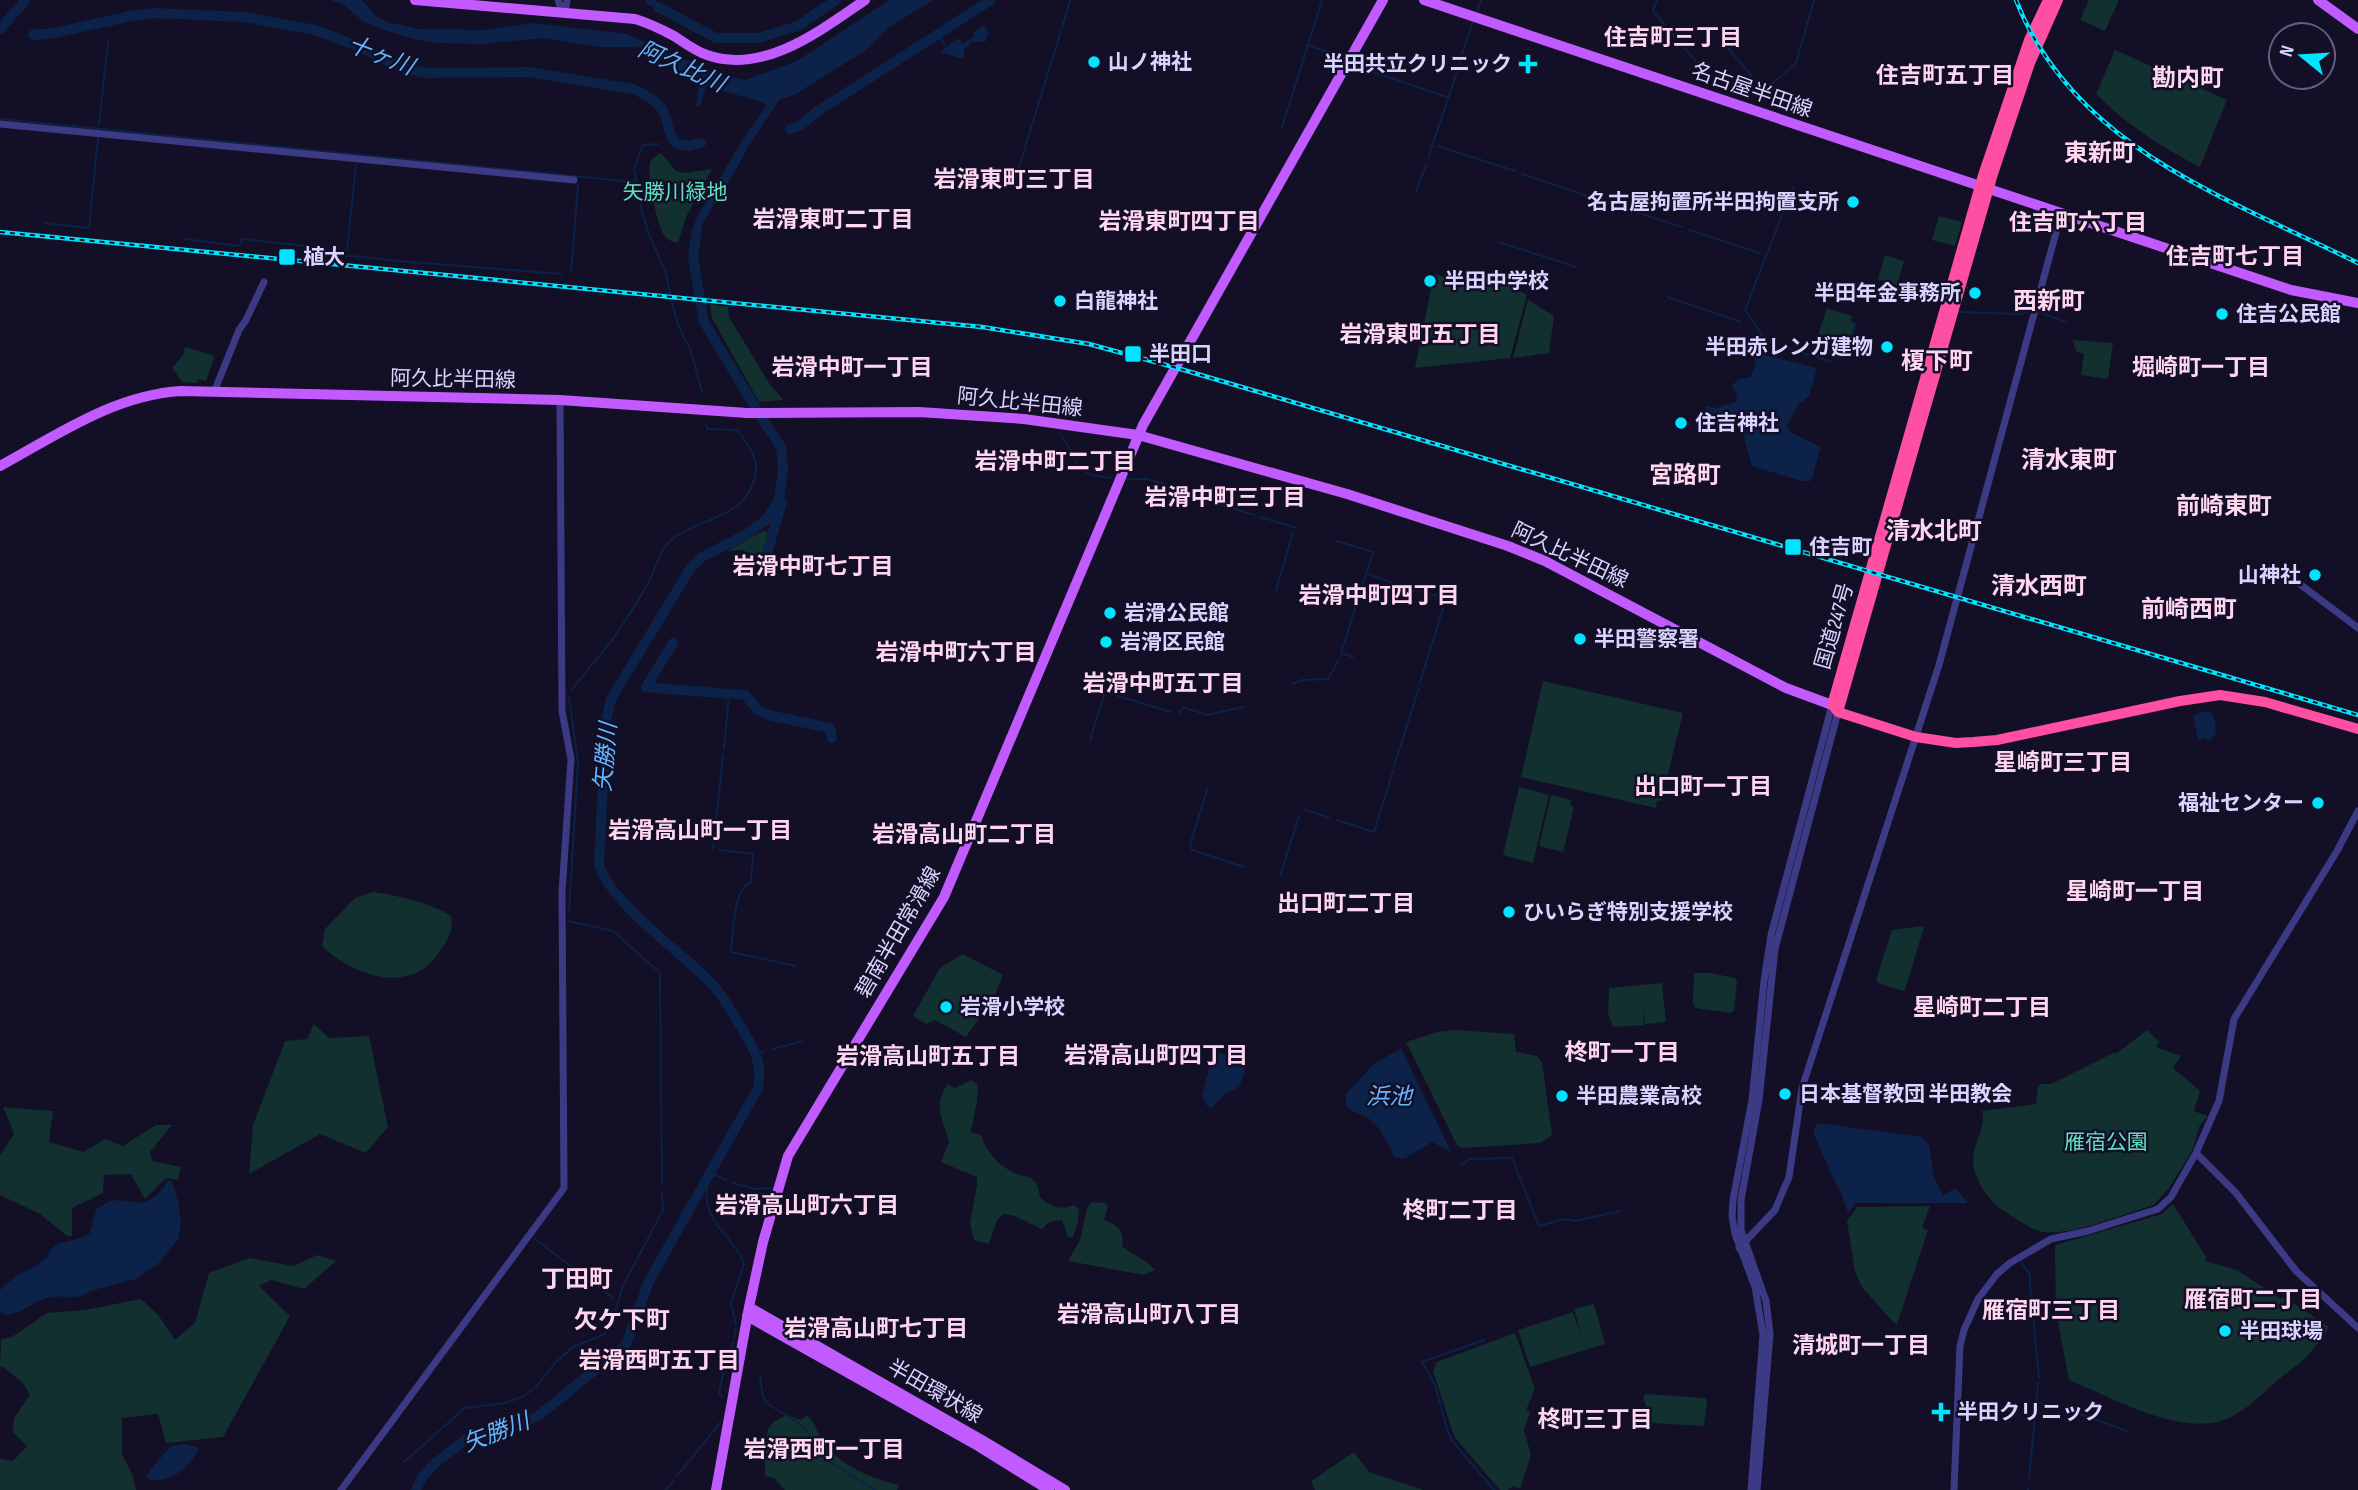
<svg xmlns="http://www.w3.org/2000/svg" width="2358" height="1490" font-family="'Sofia Sans Condensed','Noto Sans JP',sans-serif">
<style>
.green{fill:#12302f}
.water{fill:#0c2248}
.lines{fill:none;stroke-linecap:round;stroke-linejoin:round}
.stream{stroke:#0c2248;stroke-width:2}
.river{stroke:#0c2248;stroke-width:10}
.minor{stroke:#3d3a85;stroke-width:7}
.major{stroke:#c25bff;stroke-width:10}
.highway{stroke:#ff4fa3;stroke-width:10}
.rail-casing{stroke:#00e5ff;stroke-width:4.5}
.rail{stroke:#130f26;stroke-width:2;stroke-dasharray:5;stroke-linecap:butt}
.poi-dot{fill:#00e5ff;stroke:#130f26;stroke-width:2.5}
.labels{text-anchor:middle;stroke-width:5;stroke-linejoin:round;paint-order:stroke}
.poi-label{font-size:21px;font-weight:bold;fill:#d9d4ff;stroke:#130f26;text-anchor:start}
.street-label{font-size:21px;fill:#d9d4ff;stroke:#130f26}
.park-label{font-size:21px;fill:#5fe0c0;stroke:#130f26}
.neighbourhood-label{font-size:23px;font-weight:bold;fill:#ffd6f0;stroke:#130f26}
.water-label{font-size:23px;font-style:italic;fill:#62b6ff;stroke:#130f26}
.quarter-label{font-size:24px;font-weight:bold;fill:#ffd6f0;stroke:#130f26}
</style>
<rect width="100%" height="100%" fill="#130f26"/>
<path class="green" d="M2089,0H2119L2105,31L2080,20Z
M2115,50L2227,100L2200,167C2161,147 2127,125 2096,94Z
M661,153L676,171L685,173L712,169L686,217L678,243C672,242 668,240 664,235C657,225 647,176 650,164C651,158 656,156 661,153Z
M1939,216L1962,222L1955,246L1932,240Z
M1885,255L1904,261L1897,285L1878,279Z
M1487,273L1527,295L1510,358L1415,368L1434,274L1482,288Z
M1528,300L1554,316L1549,353L1513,358Z
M710,304L728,307L729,317L769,383L783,400L759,402L712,318Z
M1827,308L1852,316L1851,321L1855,323L1844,357L1814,348Z
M2072,340L2113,343L2108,379L2081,375L2084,354L2077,352Z
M185,347L215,356L206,381L198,379L197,383L182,382L172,368L183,355Z
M763,531L770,533L762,558L742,550L727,551Z
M1543,681L1683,713L1661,801H1657L1656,808L1521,777Z
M1519,787L1549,795L1533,863L1503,855Z
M1551,795L1571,800L1570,805L1574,807L1563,852L1539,846Z
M373,892C400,896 428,902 451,916C454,930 448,940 440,951C412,996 354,977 322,946L325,929L355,898Z
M1922,926L1924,927L1905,990L1903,991L1878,983L1876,980L1892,930Z
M963,954L1003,975L994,998L966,1037L935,1020L926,1024L913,1016L940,968Z
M1694,973H1710L1735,978L1737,981L1734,1011L1730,1013L1695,1008L1693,1003Z
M1662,983L1666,1022L1645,1024L1643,1007L1644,1025L1613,1027L1608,1013L1609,988Z
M314,1024L329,1038L369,1036L388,1127L366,1153L320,1134L249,1174L253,1125L285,1041L307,1039Z
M1455,1030L1514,1034L1516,1052L1537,1056L1542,1062L1552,1135L1540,1143L1462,1148L1457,1145L1406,1042L1437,1032Z
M2147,1030L2159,1042L2156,1047L2181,1056L2173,1068L2200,1091L2194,1111L2208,1116L2199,1127L2193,1149L2169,1188L2154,1205C2126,1213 2071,1236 2044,1232C2031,1230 2020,1221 2010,1215C1993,1205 1979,1189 1974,1169C1969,1146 1987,1131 1982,1111L2036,1104L2038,1086L2040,1084H2051L2115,1052L2116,1054Z
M971,1080L978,1085L977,1101L971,1132L981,1135C988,1155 1000,1167 1019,1175C1023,1176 1027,1176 1030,1178C1038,1182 1039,1190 1040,1198C1052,1206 1060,1211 1073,1205L1079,1208L1078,1222L1073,1237H1068L1062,1220L1049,1222L1042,1229L1015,1216L1004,1214L997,1220L989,1244L974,1240L970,1223L977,1186V1177L941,1162L949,1142C942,1115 933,1111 947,1084L955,1088Z
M3,1107L53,1111L49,1142L84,1152L105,1139L123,1146L156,1125H172L150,1152L152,1161L181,1167L178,1180L166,1178L145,1199L131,1174L104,1175L103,1193L72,1208V1236H67L40,1214L0,1195V1155L14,1134Z
M1091,1202L1105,1203L1108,1206L1104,1220C1119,1226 1124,1230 1122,1246C1134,1256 1144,1258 1155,1270L1144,1275L1068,1261L1080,1240L1087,1209Z
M2173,1204L2206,1257L2205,1261L2237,1270L2281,1299L2284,1297L2329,1327C2323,1336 2317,1345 2310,1353C2300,1365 2285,1373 2273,1384C2260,1396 2247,1409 2231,1417C2186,1440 2113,1398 2069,1380L2056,1312L2055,1245L2162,1214Z
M1930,1206L1922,1228L1928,1230L1897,1324L1894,1323L1862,1287L1855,1272L1847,1221L1857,1207Z
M317,1255L336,1261L304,1289L271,1280L259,1286L290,1316L223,1437L166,1443L158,1414L122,1418V1454L133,1476L136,1490H0V1459L13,1461L27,1446L13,1432L14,1418L30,1395L23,1383L3,1367H0L1,1339L12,1337L47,1313L85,1310L141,1299L159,1316L175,1340L195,1323L209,1273L249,1258L294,1266Z
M1594,1304L1605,1344L1530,1367L1518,1330L1573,1312L1582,1337L1574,1309Z
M1515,1333L1535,1389L1526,1410L1530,1412L1524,1430L1531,1455L1520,1489L1513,1486L1508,1490H1500L1456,1439L1452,1430L1433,1371L1437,1362Z
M1646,1394L1705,1398L1707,1401L1704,1426L1651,1423L1643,1397Z
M786,1415L801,1420L807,1415C814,1421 816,1430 821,1438C838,1465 869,1478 899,1485L897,1490H785L774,1478L765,1476C765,1470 766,1434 768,1430C771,1422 779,1419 786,1415Z
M1354,1452L1369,1472L1424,1490H1315L1311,1481Z"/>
<path class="water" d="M330,0H362L377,17L388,22L419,29L483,30L534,23L627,34L720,75L746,80L797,61L889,0H933L888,28L865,51L794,95L779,100L748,147L718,202H715L692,244L695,221L739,145L766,106L765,103L706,86L700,107L696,106L699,83L642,49L635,47H601L543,38L482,44L438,43L413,39L384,30L364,22L343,4Z
M983,25L989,33L985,42H970L968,47H965L963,59L940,52L958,38L963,44L975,36L973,33Z
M1757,353L1817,368L1809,396L1798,405L1787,426L1790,432L1821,447L1811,481H1802L1752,466L1741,428L1705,414L1704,411L1707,406L1716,408L1736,402L1737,397L1732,385L1739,379L1751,377L1756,363L1754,357Z
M2206,711C2216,714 2215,723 2216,733L2209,741L2205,738L2198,740L2193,715Z
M1401,1048L1451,1152L1432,1142L1404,1159L1394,1157C1387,1142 1380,1125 1365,1116C1357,1112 1352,1113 1346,1106V1094L1374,1064Z
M1214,1051L1238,1060L1243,1065L1245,1072L1239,1087L1225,1094L1212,1108L1207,1106L1202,1095Z
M1818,1123L1922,1137L1929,1145L1934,1178L1943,1195L1956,1188L1968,1203H1856L1848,1213L1841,1192L1835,1182L1814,1135V1128Z
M168,1181H172L178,1201L181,1223L178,1239L158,1264L136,1279L90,1291C79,1301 65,1295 52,1297C35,1299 23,1314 6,1315L0,1311V1290L17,1275L34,1267L48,1257L49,1251L57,1244L81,1238L90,1233L96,1209L112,1200L145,1203L159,1193Z
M183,1444L199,1448C192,1466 167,1487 146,1478L149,1471L171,1446Z"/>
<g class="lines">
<path class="stream" d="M1322,0L1308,45L1344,58
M1657,0L1653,11L1695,60
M1477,12L1481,0
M1062,28L1070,0
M938,34L945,46
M1723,47L1728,48L1764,91L1796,63L1814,0
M1462,54L1473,22
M1353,65L1447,97
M0,119L633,182L636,180
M99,124L108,42
M1282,127L1308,45
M659,144L643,145L634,169L642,212L650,237L665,270L672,303L678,325L691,351L702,392
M1438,146L1515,171
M1428,158L1461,60
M1522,174L1599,200
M1014,183L1061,31
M1416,192L1426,165
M1605,202L1682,227
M45,223L89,228L98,138
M1689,230L1760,253
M185,239L239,246L243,239L305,246V251L399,261L561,274
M1499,242L1576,267
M347,250L356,165
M571,273L578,184
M1667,297L1741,322
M1960,312L2020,314L2030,311
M2039,312L2066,322
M1762,335L1745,310L1793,187
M1784,347L1832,362
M1845,358L1856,323
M1060,434C1081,461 1069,474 1111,478
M1126,479H1147L1179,489
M1186,494L1254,515
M1260,517L1297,528
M1336,541L1373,552L1341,653L1353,657
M1367,574L1403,586
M1410,588L1446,599L1420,682
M1276,590L1293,532
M671,644L647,686L678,690
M1292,684L1302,680L1328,679L1339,659
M572,690C587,668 607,650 621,627C631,612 641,597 649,581C656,569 658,553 668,543C691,520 737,520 751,488C763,461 752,452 738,430L708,429L706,425
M683,690L729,695L724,749
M569,697L578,763L569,912
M1179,714L1183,707L1207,715L1243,707
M1090,740L1105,692L1171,712
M1394,766L1419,688
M1208,787L1190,845L1192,850L1244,867
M1304,809L1329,818
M1337,820L1374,832L1393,771
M713,849L723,756
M720,850L753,854L751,882C733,889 733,934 731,952L796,966
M1280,876L1299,816
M569,921L613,931L660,973L662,1184
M773,1049L802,1041
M757,1053L763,1052
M1461,1165L1470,1159L1512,1158L1539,1226L1565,1219L1574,1221L1621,1211
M711,1173L726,1180
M709,1176C698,1224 728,1227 744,1263L731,1304L736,1324
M732,1183L755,1189L773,1188
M535,1239L613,1298
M2022,1263L2030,1275L2031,1308
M2033,1314L2039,1378
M734,1338L736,1328
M1484,1340L1422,1362L1435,1385L1448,1432L1453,1442L1494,1490
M760,1377L763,1397L768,1404L803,1426L827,1460L875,1490
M723,1397L719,1394L727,1353L731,1351L733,1343
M2037,1402L2059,1409
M2065,1409L2127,1431
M404,1462L465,1408L505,1403L522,1397L535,1388L555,1363L573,1347L605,1334L611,1325L622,1288L663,1210L662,1194
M677,1476L720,1423
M2029,1479L2038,1383
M666,1490L673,1481
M2028,1490V1488"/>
<path class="river" d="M650,0L651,1
M658,7L716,38H758L798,26L836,0
M0,29L24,2
M33,35L54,33L131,16L155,13L244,17L315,30L357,46L402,68L426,73L529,72L633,89C647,95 662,103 666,118C670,129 668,136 677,144L689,146L701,143
M790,129L800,126L815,113L991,0
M767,553L782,502
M673,643L646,687L678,690
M682,690L730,694
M736,694L745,695L758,710L768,715L830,728L832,738
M416,1490L422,1477L433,1465L465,1440L517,1425L538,1416L626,1345L649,1281L758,1088C763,1061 753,1046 739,1024C731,1010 723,996 712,984C681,951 613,906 599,865L606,722L611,699L690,569L702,557L747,534L767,519L779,499L783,470L781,447L763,420L704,322L693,258L697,229"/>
<path class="minor" d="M558,0L562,12L566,6L567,0
M0,124L574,180
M214,392L239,330L246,320L264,282
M2293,579L2358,628
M2196,1153L2236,1193L2296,1271L2358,1328
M1739,1248L1775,1210L1789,1177L1802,1088L1939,665L2061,214
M341,1490L564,1188L562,892L571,759L562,711L560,400
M1751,1490L1763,1335L1755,1287L1735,1234L1732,1216L1733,1200L1752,1100L1764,981L1771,935L1832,705
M1757,1490L1770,1334L1766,1301L1741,1230V1200L1759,1100L1775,949L1838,712
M1954,1490L1960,1346L1964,1330L1978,1299L1997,1274L2010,1263L2051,1239L2088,1231L2158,1209L2171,1197L2196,1153L2219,1101L2234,1019L2337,851L2358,811"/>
<path class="major" d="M415,0L635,19C648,23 661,29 674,36C685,43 695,51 707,55C764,75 821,30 865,0
M1424,0L2291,290L2358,303
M2318,0L2358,29
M0,466C57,435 114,395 181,391L560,400L747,413L919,412L1024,419L1138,435L1347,494L1508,546L1545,561L1786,688L1832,705
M749,1307L982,1440L1065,1490
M747,1316L978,1446L1049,1490
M716,1490L749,1307L763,1242L788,1156L944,897L1143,425L1383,0"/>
<path class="highway" d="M1832,705L1983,175L2029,40L2048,0
M1834,707L1838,712L1916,737L1956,743L1973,742L1997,740L2180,701L2220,695L2265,702L2358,729
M1838,712L1992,177L2030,63L2058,0"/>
<defs>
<path id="rail" d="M2016,0C2073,147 2229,199 2358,263
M0,232L982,327L1089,344L1177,368L2358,715"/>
</defs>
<use href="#rail" class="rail-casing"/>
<use href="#rail" class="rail"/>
</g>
<g class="poi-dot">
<circle cx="1094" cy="62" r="7"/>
<path d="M1524.5 53.5h7v7h7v7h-7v7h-7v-7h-7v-7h7z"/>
<circle cx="1853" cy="202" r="7"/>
<rect x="278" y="248" width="18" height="18" rx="3.5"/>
<circle cx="1430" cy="281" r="7"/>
<circle cx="1975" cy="293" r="7"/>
<circle cx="1060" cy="301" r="7"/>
<circle cx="2222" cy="314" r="7"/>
<circle cx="1887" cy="347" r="7"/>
<rect x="1124" y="345" width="18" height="18" rx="3.5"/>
<circle cx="1681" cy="423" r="7"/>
<rect x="1784" y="538" width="18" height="18" rx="3.5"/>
<circle cx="2315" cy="575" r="7"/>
<circle cx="1110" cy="613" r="7"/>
<circle cx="1580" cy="639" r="7"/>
<circle cx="1106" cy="642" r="7"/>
<circle cx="2318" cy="803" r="7"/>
<circle cx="1509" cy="912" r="7"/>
<circle cx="946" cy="1007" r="7"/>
<circle cx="1785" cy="1094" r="7"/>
<circle cx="1562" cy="1096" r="7"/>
<circle cx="2225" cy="1331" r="7"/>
<path d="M1937.5 1401.5h7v7h7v7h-7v7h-7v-7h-7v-7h7z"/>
</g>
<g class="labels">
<g class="poi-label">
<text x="1108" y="69">山ノ神社</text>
<text x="1512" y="71" text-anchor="end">半田共立クリニック</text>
<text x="1839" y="209" text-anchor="end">名古屋拘置所半田拘置支所</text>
<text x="303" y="264">植大</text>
<text x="1444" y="288">半田中学校</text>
<text x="1961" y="300" text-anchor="end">半田年金事務所</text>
<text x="1074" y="308">白龍神社</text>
<text x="2236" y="321">住吉公民館</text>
<text x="1873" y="354" text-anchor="end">半田赤レンガ建物</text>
<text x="1149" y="361">半田口</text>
<text x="1695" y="430">住吉神社</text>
<text x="1809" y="554">住吉町</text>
<text x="2301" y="582" text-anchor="end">山神社</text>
<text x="1124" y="620">岩滑公民館</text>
<text x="1594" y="646">半田警察署</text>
<text x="1120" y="649">岩滑区民館</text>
<text x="2304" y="810" text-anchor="end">福祉センター</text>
<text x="1523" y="919">ひいらぎ特別支援学校</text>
<text x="960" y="1014">岩滑小学校</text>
<text x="1799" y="1101">日本基督教団 半田教会</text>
<text x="1576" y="1103">半田農業高校</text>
<text x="2239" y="1338">半田球場</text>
<text x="1957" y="1419">半田クリニック</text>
</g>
<g class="street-label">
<text transform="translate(1752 90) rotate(19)" y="7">名古屋半田線</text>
<text transform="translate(453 379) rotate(1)" y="7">阿久比半田線</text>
<text transform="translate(1020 402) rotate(6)" y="7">阿久比半田線</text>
<text transform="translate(1570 555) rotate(25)" y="7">阿久比半田線</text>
<text transform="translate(1834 626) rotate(-74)" y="7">国道247号</text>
<text transform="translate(898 932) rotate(-60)" y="7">碧南半田常滑線</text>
<text transform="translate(935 1391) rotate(30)" y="7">半田環状線</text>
</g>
<g class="park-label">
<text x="675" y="199">矢勝川緑地</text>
<text x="2106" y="1149">雁宿公園</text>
</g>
<g class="neighbourhood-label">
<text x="1673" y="45">住吉町三丁目</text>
<text x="1945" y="83">住吉町五丁目</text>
<text x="1014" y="187">岩滑東町三丁目</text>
<text x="833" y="227">岩滑東町二丁目</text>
<text x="1179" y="229">岩滑東町四丁目</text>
<text x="2078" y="230">住吉町六丁目</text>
<text x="2235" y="264">住吉町七丁目</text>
<text x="1420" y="342">岩滑東町五丁目</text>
<text x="852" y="375">岩滑中町一丁目</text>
<text x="2201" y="375">堀崎町一丁目</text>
<text x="1055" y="469">岩滑中町二丁目</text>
<text x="1225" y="505">岩滑中町三丁目</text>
<text x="813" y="574">岩滑中町七丁目</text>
<text x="1379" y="603">岩滑中町四丁目</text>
<text x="956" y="660">岩滑中町六丁目</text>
<text x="1163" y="691">岩滑中町五丁目</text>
<text x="2063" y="770">星崎町三丁目</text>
<text x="1703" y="794">出口町一丁目</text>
<text x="700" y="838">岩滑高山町一丁目</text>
<text x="964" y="842">岩滑高山町二丁目</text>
<text x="2135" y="899">星崎町一丁目</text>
<text x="1346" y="911">出口町二丁目</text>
<text x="1982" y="1015">星崎町二丁目</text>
<text x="1622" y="1060">柊町一丁目</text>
<text x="1156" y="1063">岩滑高山町四丁目</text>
<text x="928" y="1064">岩滑高山町五丁目</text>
<text x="807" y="1213">岩滑高山町六丁目</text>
<text x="1460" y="1218">柊町二丁目</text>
<text x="2253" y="1307">雁宿町二丁目</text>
<text x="2051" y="1318">雁宿町三丁目</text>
<text x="1149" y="1322">岩滑高山町八丁目</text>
<text x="876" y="1336">岩滑高山町七丁目</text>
<text x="1861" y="1353">清城町一丁目</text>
<text x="659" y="1368">岩滑西町五丁目</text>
<text x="1595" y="1427">柊町三丁目</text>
<text x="824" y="1457">岩滑西町一丁目</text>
</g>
<g class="water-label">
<text transform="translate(381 55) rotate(21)" y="8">十ヶ川</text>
<text transform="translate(682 66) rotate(24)" y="8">阿久比川</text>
<text transform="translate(605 757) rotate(-85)" y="8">矢勝川</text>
<text x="1389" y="1104">浜池</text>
<text transform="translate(496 1432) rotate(-21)" y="8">矢勝川</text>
</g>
<g class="quarter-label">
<text x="2188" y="86">勘内町</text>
<text x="2100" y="161">東新町</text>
<text x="2049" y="309">西新町</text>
<text x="1937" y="369">榎下町</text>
<text x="2069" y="468">清水東町</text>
<text x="1685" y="483">宮路町</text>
<text x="2224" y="514">前崎東町</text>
<text x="1934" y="539">清水北町</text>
<text x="2039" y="594">清水西町</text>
<text x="2189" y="617">前崎西町</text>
<text x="577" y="1287">丁田町</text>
<text x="622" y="1328">欠ケ下町</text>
</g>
</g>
<g transform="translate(2302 56) rotate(288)"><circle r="33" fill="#130f26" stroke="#625e7d" stroke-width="2"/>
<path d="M0-5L12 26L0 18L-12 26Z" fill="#00e5ff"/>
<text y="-10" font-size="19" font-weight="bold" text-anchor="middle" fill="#d9d4ff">N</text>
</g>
</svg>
